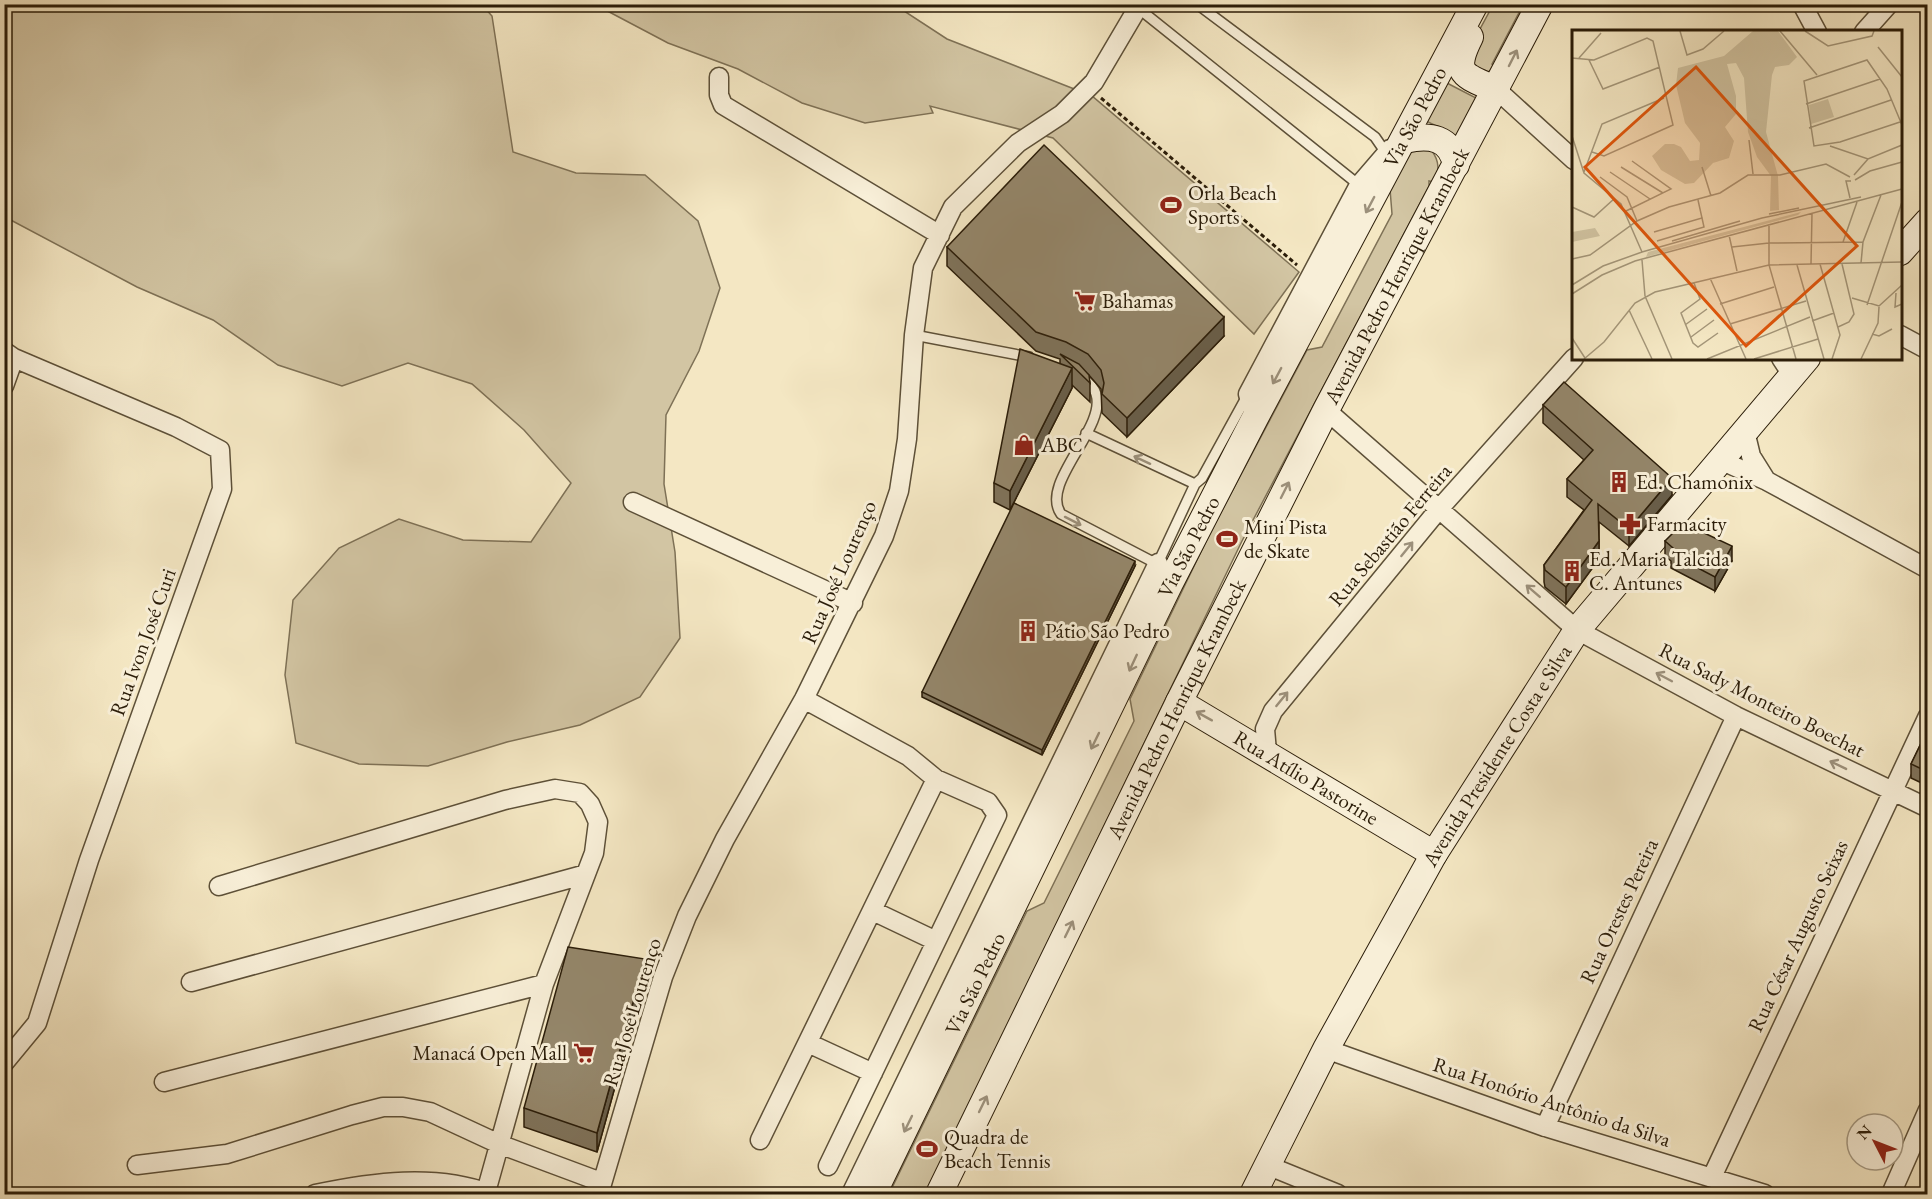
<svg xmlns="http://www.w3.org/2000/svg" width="1932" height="1199" font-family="'EB Garamond',serif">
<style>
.green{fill:#d2c5a3;stroke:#7e7156;stroke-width:1.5}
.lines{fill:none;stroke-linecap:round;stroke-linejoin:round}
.lane-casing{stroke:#5d5038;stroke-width:12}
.street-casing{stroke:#5d5038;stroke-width:21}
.secondary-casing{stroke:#2b1d09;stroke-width:28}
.path{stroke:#2b1d09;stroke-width:3;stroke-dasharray:4.5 3;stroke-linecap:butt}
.lane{stroke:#f8efd8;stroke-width:9}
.street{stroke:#f8efd8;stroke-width:18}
.secondary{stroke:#f8efd8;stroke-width:26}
.wall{fill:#7f735b;stroke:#2b1d09;stroke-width:1.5}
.shaded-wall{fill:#685e4a;stroke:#2b1d09;stroke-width:1.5}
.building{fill:#94866a;stroke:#2b1d09;stroke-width:1.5}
.oneway{stroke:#9c907b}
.labels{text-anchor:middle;stroke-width:6;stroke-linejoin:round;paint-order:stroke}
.street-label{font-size:21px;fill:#2b1d09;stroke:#f8efd8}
.poi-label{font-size:21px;fill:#2b1d09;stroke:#f8efd8;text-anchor:start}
.inset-road{fill:none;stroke:#a49679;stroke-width:1.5}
.view{fill:#df560c;fill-opacity:0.15;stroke:#df560c;stroke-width:3}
.inset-edge{fill:none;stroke:#2b1d09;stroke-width:3}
</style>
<rect width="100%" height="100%" fill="#f4e7c3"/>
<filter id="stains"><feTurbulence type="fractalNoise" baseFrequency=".00333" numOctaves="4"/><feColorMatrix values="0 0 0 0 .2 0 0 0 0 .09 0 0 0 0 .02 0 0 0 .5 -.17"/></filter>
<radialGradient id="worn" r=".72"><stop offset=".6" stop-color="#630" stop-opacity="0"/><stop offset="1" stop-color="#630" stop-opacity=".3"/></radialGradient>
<path class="green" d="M5,5H482L492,16L513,152L576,173L645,175L698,221L720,288L699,351L666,415L664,484L675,552L680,638L640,697L580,725L507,742L428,766L359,764L296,743L285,675L293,600L339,548L399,519L463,540L531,542L571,483L524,430L472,384L408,363L342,386L278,365L213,320L137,287L5,217Z
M596,5H895L947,39L1092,96L1299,272L1254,334L1053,138L930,106L933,113L865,123L802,103L738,69L668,43Z
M1493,5H1523L1492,64L1494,66L1490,71L1481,75L1467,53Z
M1445,82L1478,99L1459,137L1426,121Z
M1417,148L1432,151C1440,162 1439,171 1434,182L1429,181V186L1242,541L926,1194H889L1027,911L1044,903L1134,721L1130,699L1211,531L1307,350L1322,347L1392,214L1390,189L1412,150Z"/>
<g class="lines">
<defs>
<path id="lane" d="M1197,4L1375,137L1386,153
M1138,8L1359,185
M914,335L1029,357
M1081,377C1087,381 1094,387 1096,394C1107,428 1039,483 1061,514L1159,565
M1086,433L1195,484
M1158,563L1195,484L1202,478L1247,396"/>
<path id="street" d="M1802,4L1817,32
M1864,32L1889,4
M719,77V95L723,105L940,235
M1497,90L1574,160
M1900,335L1928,350
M4,351L14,358L176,427L220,450L222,489L89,860L37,1023L4,1063
M1781,358L1792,375
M4,386L14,358
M1326,410L1577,630L1736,716L1928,808
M1255,418L1248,394L1359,185L1390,149
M1745,431L1751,456L1766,480
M1720,460L1767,481L1928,569
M633,502L853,603
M1267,752L1265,729L1273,711L1439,509L1574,358
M219,886L505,800L555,789L580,793L590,804L598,822L594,853L544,984L486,1192
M873,911L936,941
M191,982L583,875
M808,1043L873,1073
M1326,1049L1545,1127L1765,1194
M164,1082L544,984
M1545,1127L1736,716
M760,1140L936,779L908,756L804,699
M137,1165L227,1154L352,1115L383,1107H403L430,1112L499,1144L601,1182
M828,1166L997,815L988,802L936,779
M1269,1166L1338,1194
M1712,1177L1928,716
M4,1194H5
M315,1194C372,1182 435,1173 491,1194
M599,1194L663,977L687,916L725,839L804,699L884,536L899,491L907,439L914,335L923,268L953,207L1018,143L1062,114L1094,82L1140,4
M851,1194L1158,563
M1891,1194L1928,1110"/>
<g id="secondary">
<path d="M1470,37C1451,75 1464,75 1497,90"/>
<path d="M1405,140C1429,134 1451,137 1456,165"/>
<path d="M1900,252L1928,221"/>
<path id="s1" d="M1179,702L1434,854"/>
<path id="s2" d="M873,1194L1170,583L1255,418L1475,4"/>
<path id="s3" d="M939,1194L1179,702L1326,410L1540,4"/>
<path id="s4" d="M1253,1194L1326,1049L1434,854L1577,630L1807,358"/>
</g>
</defs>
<use href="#lane" class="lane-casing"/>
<use href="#street" class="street-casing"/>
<use href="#secondary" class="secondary-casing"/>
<path class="path" d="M1101,98L1297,265"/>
<use href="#lane" class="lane"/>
<use href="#street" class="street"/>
<use href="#secondary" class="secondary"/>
</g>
<path class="wall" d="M947,247L1224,336L1127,437L1102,413L1101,389L1088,374L1090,383V402L1072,385V388L1010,510L994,502V483L1060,364V359L1036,351L947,266Z
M1543,405L1672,495L1629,546L1599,522V559L1566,604L1545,587L1544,582V565L1584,510L1567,497V479L1584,460L1543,423Z
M1665,541L1732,561L1715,591L1671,568V561L1665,556Z
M1135,566L1042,755L922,697V692Z
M1928,729V786L1911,778V764Z
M645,978L597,1152L524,1127V1108Z"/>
<path class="shaded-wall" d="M1224,317V336L1127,437V418Z
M1072,368V388L1010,510V491Z
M1672,478V495L1629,546V529Z
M1599,541V559L1566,604V587Z
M1732,546V561L1715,591V577Z
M1135,561V566L1042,755V750Z
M645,959V978L597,1152V1133Z"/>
<path class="building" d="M1044,145L1224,317L1127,418L1102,394L1104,383L1101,370L1088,354L1066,342L1036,332L947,247Z
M1020,349L1072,368L1010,491L994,483Z
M1060,354L1079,364L1089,375L1090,383Z
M1564,382L1672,478L1629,529L1598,504L1599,541L1566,587L1545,570L1544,565L1592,500L1567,479L1593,450L1543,405Z
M1014,503L1135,561L1042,750L922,692Z
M1683,523L1732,546L1715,577L1671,554L1673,548L1665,541Z
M1928,729V772L1911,764Z
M568,947L645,959L597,1133L524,1108Z"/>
<defs><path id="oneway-shaft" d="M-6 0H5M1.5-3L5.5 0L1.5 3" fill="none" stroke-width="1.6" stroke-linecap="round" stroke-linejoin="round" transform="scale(1.5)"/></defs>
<g class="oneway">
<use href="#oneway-shaft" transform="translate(1513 58) rotate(-63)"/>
<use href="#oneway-shaft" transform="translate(1370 205) rotate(118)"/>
<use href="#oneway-shaft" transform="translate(1277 376) rotate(118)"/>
<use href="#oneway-shaft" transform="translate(1142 460) rotate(-155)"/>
<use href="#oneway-shaft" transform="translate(1285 490) rotate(-63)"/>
<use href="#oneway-shaft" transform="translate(1073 521) rotate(27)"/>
<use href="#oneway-shaft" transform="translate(1407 549) rotate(-51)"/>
<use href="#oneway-shaft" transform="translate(1533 591) rotate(-139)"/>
<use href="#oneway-shaft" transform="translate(1133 663) rotate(115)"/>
<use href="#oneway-shaft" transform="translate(1664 677) rotate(-152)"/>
<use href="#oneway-shaft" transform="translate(1282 699) rotate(-51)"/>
<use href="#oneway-shaft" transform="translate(1204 716) rotate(-151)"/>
<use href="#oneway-shaft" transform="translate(1095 741) rotate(116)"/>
<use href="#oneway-shaft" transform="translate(1838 765) rotate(-154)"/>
<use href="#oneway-shaft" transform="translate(1069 929) rotate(-64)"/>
<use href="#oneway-shaft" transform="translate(983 1104) rotate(-64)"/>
<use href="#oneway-shaft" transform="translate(908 1124) rotate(116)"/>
</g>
<defs>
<symbol id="stadium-bare" viewBox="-9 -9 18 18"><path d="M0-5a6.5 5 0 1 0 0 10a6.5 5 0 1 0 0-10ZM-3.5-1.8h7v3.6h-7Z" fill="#8f2418" stroke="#f8efd8" stroke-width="2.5" paint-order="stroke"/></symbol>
<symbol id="supermarket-bare" viewBox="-9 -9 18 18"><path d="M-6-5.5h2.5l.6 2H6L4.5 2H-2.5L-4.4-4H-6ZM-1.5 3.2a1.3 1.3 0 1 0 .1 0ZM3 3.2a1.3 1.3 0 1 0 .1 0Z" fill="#8f2418" stroke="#f8efd8" stroke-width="2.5" paint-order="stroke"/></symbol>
<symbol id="shop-bare" viewBox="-9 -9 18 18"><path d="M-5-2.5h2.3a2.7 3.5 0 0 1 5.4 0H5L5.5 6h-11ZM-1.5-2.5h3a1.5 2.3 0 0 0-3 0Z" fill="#8f2418" stroke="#f8efd8" stroke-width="2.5" paint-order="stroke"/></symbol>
<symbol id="building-bare" viewBox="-9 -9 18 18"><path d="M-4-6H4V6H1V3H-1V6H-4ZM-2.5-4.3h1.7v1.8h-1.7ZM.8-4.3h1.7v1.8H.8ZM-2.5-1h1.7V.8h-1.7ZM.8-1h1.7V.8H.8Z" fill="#8f2418" stroke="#f8efd8" stroke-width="2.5" paint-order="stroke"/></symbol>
<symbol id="pharmacy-bare" viewBox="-9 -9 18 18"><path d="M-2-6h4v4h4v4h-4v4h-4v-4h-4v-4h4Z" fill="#8f2418" stroke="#f8efd8" stroke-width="2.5" paint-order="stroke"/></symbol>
</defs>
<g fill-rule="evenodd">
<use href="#stadium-bare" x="1156" y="190" width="30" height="30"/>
<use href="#supermarket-bare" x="1070" y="286" width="30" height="30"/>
<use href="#shop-bare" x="1009" y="430" width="30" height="30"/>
<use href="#building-bare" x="1604" y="467" width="30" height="30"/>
<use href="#pharmacy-bare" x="1615" y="509" width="30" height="30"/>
<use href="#stadium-bare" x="1212" y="524" width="30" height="30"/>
<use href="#building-bare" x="1557" y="556" width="30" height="30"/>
<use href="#building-bare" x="1013" y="616" width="30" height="30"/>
<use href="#supermarket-bare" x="569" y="1038" width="30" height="30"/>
<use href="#stadium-bare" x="912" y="1134" width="30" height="30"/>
</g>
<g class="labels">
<g class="street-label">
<text dy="7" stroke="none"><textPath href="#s2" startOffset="1206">Via São Pedro</textPath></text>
<text dy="7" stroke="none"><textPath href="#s3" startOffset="1026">Avenida Pedro Henrique Krambeck</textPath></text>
<text transform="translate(1390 535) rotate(-50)" y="7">Rua Sebastião Ferreira</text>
<text dy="7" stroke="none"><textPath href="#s2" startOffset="720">Via São Pedro</textPath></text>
<text transform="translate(839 572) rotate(-66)" y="7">Rua José Lourenço</text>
<text transform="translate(143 642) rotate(-70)" y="7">Rua Ivon José Curi</text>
<text transform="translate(1762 700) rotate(27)" y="7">Rua Sady Monteiro Boechat</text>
<text dy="7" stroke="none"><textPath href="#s3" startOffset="540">Avenida Pedro Henrique Krambeck</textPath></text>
<text dy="7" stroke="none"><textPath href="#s4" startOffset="502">Avenida Presidente Costa e Silva</textPath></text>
<text dy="7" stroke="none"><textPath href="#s1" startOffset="148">Rua Atílio Pastorine</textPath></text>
<text transform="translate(1619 911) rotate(-65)" y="7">Rua Orestes Pereira</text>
<text transform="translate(1798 936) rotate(-65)" y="7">Rua César Augusto Seixas</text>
<text dy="7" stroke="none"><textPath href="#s2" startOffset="234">Via São Pedro</textPath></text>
<text transform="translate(632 1012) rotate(-73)" y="7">Rua José Lourenço</text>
<text transform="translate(1552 1102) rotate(18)" y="7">Rua Honório Antônio da Silva</text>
</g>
<g class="poi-label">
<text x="1188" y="200">Orla Beach<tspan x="1188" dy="24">Sports</tspan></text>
<text x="1102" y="308">Bahamas</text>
<text x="1041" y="452">ABC</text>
<text x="1636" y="489">Ed. Chamonix</text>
<text x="1647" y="531">Farmacity</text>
<text x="1244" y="534">Mini Pista<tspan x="1244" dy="24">de Skate</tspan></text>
<text x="1589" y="566">Ed. Maria Talcida<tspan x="1589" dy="24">C. Antunes</tspan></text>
<text x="1045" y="638">Pátio São Pedro</text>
<text x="567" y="1060" text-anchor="end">Manacá Open Mall</text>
<text x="944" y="1144">Quadra de<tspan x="944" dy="24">Beach Tennis</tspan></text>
</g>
</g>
<g transform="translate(1572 30)">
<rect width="330" height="330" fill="#f4e7c3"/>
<path d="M181,1H206L225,27L217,35L203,37L200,45L194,102L206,146L207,180L198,181L199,146L185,127L176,102L172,48L164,33L155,34L164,66V84L153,97L162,111L157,128L141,133L122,153L113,154L89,140L80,126L93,114H102L109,117L118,131L127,130L128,113L113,93L104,55L106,38L152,26ZM256,69L262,87L239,94L237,75ZM229,182L226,185L74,227L76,222ZM23,198L28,206L0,212V202Z" fill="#d2c5a3"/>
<path class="inset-road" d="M108,1L115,25L131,19L152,1M208,1L245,45M233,1L256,16L300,6L302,1M306,17L330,47M0,28L22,30L75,8L81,11L101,95L32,126L20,122M7,28L29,3M17,30L31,59L88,37M234,74L308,49M328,92L268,112L242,116L232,51L295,30L315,59L330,95M237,98L319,70M0,106L12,143L49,174L70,222M177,110L181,144M258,116L296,129L330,115M49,137L91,163M130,137L139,166M12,142L30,94L92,68M38,142L78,169M282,145L296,129M28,147L55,167L65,191M283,150L298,141L330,132M278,168L274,151H279M0,177L22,187L43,168M54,181L99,159L60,131M197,184L227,178M197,195V235L224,329M82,202L130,188L126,170M157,205L165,241M85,211L132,197L130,188M100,211L168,191M271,212L285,172M160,217L197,213L291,212M0,229L18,225L65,191L97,177L148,163L176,145H208L254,134L278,147M70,230L73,266M289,233L291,212L309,165M239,234L240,183M248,234L268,305L260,329M225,235L252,329M138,248L174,329M122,253L128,269L109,283L121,313L126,317L146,303M0,255L31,236L70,222L190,188L289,167M324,263L323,277L330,274M0,264L30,245L63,231L330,159M73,266L100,329M280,268L307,276L330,255M148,274L202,257M295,275L330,172M57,280L80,329M240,291L262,283M158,294L234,271M113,295L135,279M266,297L277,292L282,284L270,234M300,304L307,306L320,299M119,307L142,290M0,308L13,328M12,329L32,312L63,273L83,262L197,235L330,232M135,329L238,287M182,329L246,309M289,329L306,293L307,277"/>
<path class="view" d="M124,37L285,216L174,316L13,137Z"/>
<rect width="330" height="330" class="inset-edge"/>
</g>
<rect width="1932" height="1199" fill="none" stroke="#f4e7c3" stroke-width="24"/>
<rect x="6" y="6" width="1920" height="1187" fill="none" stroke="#2b1d09" stroke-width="3"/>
<rect x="12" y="12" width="1908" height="1175" fill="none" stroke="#2b1d09" stroke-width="1.5"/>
<g transform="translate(1875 1142) rotate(312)"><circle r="28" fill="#f8efd8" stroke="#a69b85" stroke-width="1.5"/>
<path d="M0-4.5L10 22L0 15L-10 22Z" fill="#8f2418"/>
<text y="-9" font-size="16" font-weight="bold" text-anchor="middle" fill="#2b1d09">N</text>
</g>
<rect width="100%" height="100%" filter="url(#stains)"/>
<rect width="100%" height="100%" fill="url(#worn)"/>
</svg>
